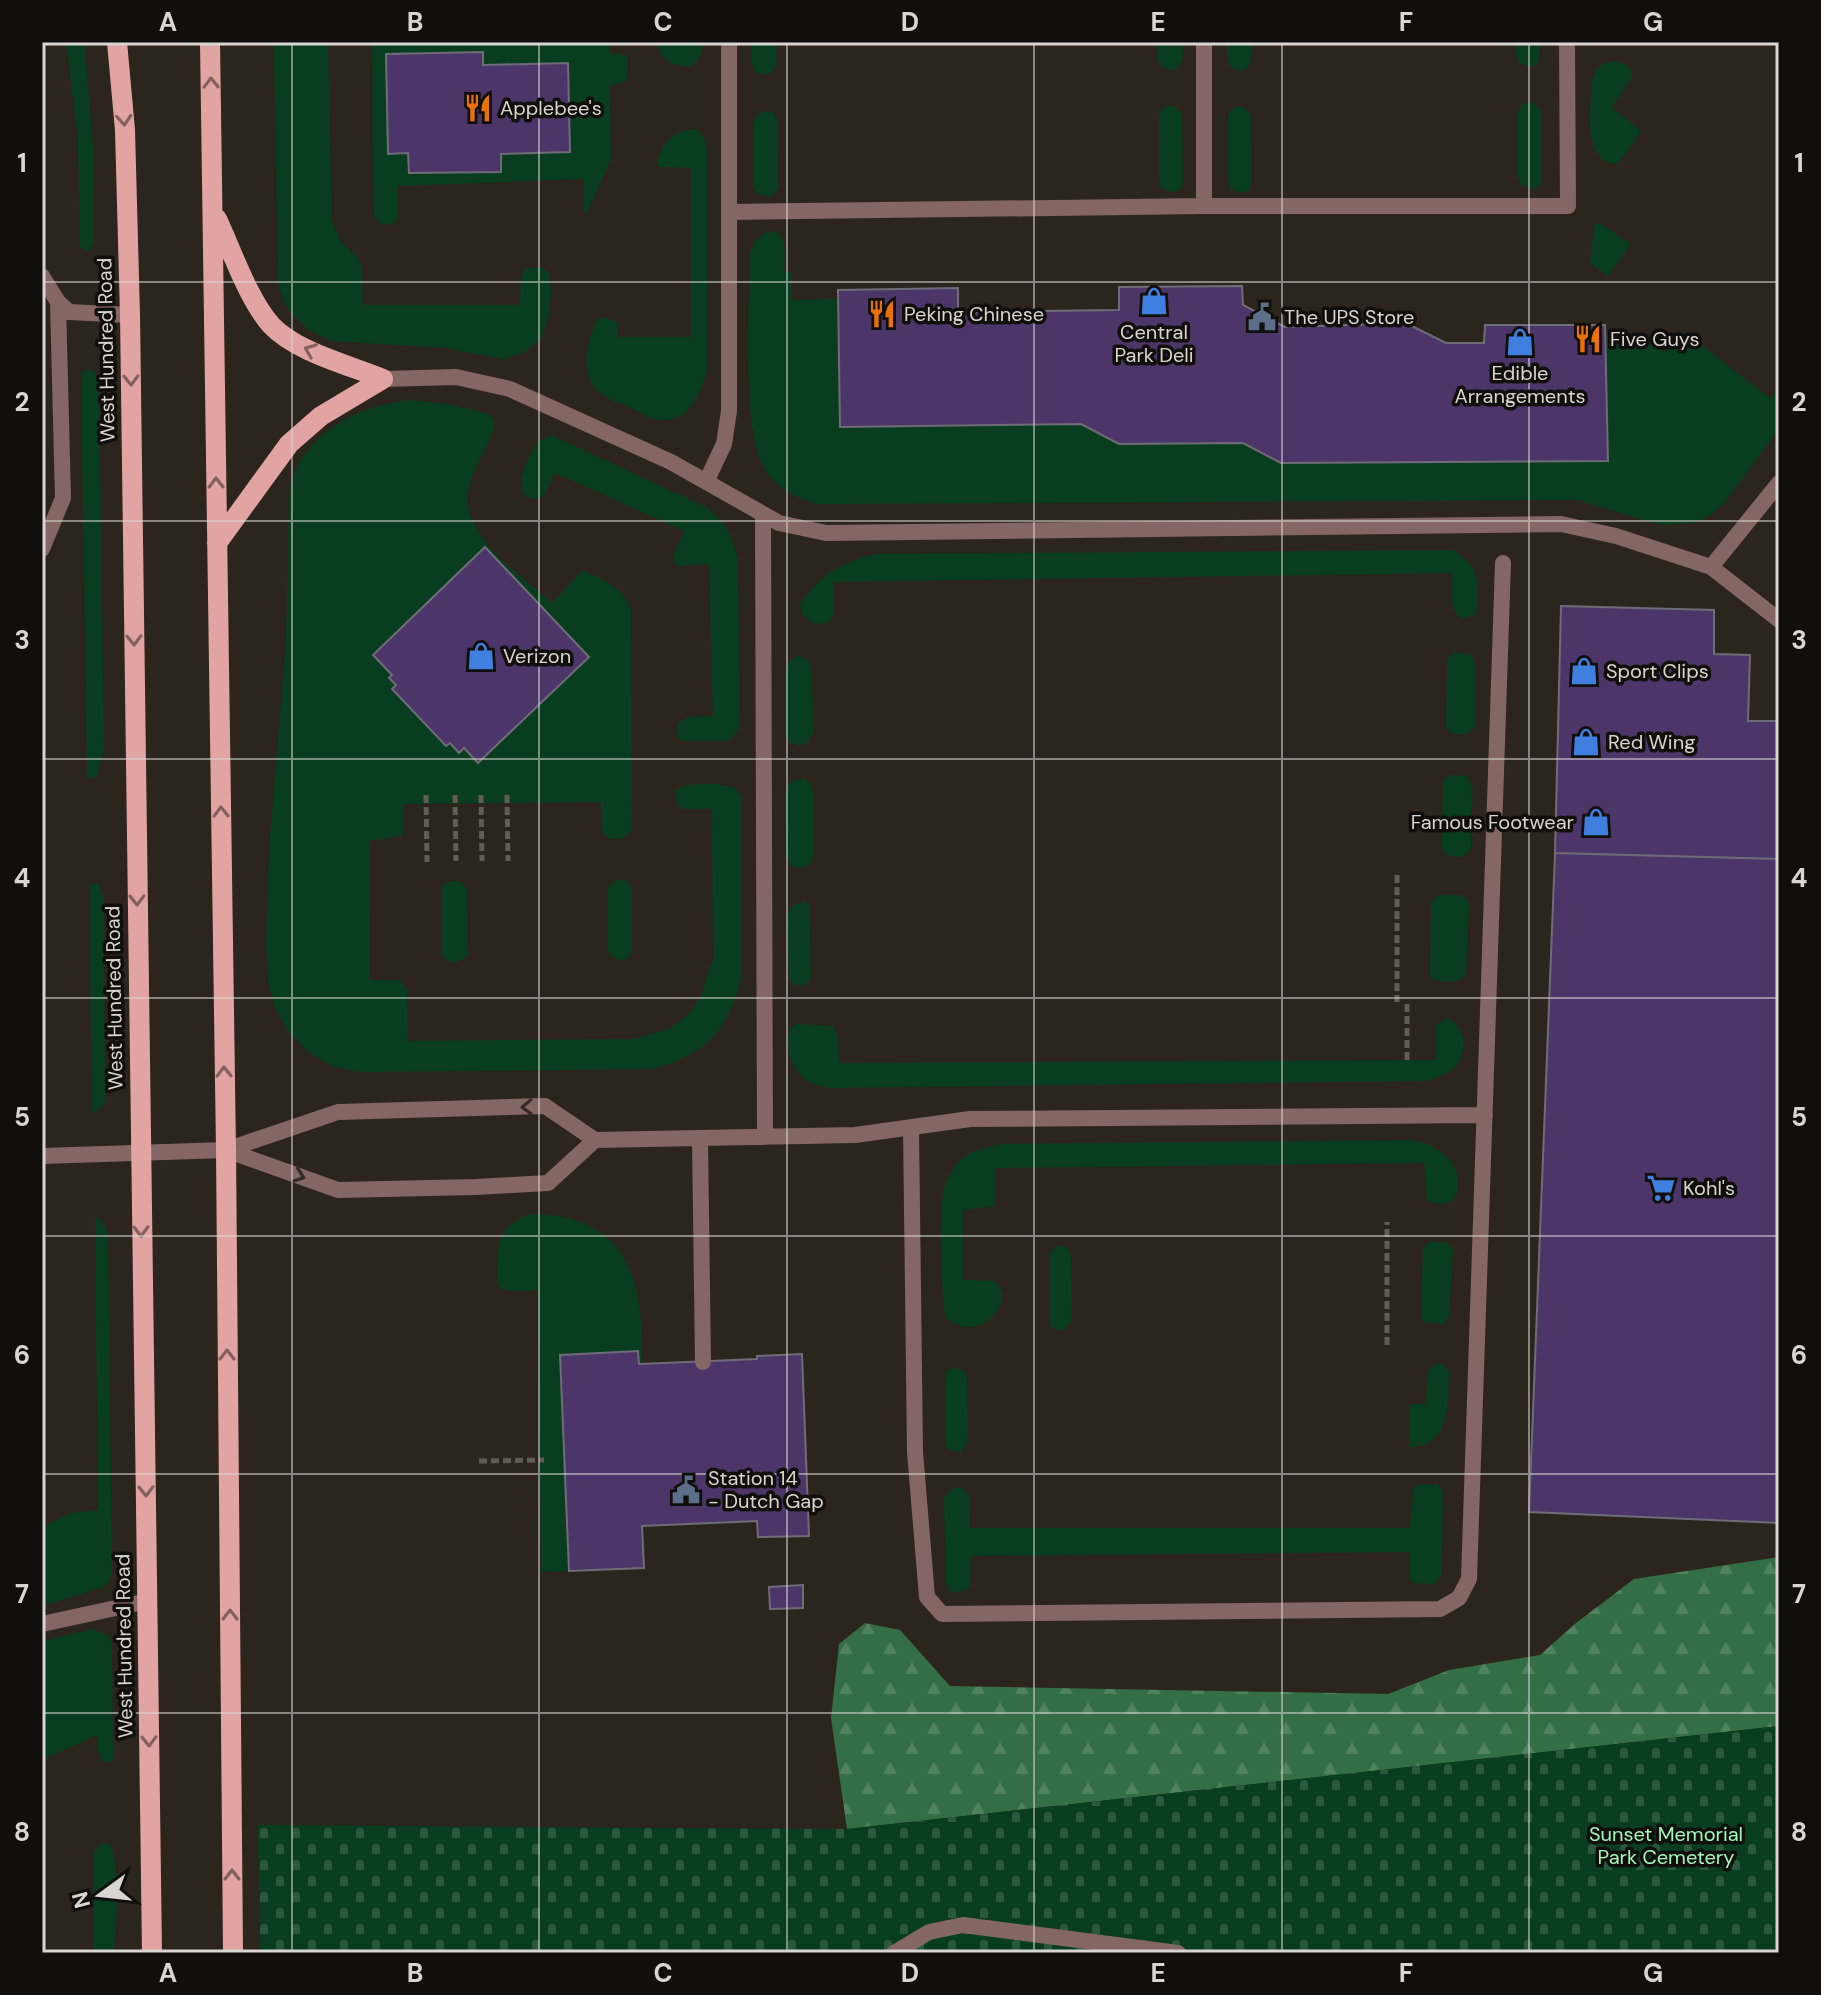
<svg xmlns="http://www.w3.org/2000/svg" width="1821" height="1995" font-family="'DM Sans',sans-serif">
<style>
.grass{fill:#083e1f}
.forest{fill:url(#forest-firs)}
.cemetery{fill:url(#cemetery-stones)}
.building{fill:#4c3669;stroke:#706c77;stroke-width:2}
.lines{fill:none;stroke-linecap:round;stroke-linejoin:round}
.path{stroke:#625c55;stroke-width:5;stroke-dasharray:8 4;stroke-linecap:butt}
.lane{stroke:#846664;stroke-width:16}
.primary{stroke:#e2a4a2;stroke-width:20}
.oneway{stroke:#84615e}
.oneway2{stroke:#342926}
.grid{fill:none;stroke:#d9d5d0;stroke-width:2;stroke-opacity:0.55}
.labels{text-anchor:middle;stroke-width:7;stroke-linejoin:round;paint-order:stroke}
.poi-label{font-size:20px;fill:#d9d5d0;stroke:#110f0b;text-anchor:start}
.street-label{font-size:20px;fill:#d9d5d0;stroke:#110f0b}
.park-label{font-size:20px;fill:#a2f7bb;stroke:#110f0b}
.neatline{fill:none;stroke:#d9d5d0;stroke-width:3}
.grid-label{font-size:26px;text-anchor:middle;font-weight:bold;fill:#d9d5d0}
</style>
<defs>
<pattern id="forest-firs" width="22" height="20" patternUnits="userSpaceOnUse" patternTransform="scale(2)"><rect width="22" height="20" fill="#346e47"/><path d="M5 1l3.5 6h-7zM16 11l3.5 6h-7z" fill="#518260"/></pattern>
<pattern id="cemetery-stones" width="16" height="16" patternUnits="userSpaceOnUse" patternTransform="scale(2)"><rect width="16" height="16" fill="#083e1f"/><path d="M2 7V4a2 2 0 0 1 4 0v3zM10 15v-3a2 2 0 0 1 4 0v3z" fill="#2b593e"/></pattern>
</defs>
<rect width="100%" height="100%" fill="#2b251d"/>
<path class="grass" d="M66,42H84L85,49L94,158V242L90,250L86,251L80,247L78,142Z
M274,42H328L332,221L341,242L359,259L362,269L363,305H520L521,276L526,268L540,267L550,273L551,298L548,318L541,339L523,353L503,359L445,348L331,341L309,330L291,313L283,300L278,282Z
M372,42H609V53L626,55L628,59L627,81L610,86L611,159L587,213L584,212L583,179L398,186L397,220L391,225L379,223L374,215L373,206Z
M660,42H703C703,53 699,59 692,66C676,66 663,63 658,47Z
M752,42H776C776,55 780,68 767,75L756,72L752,64Z
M1157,42H1182C1183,55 1185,63 1173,71L1161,67L1157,58Z
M1227,42H1252C1252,54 1254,64 1243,71L1231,68L1227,59Z
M1516,42H1541L1538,63L1532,67L1520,63L1516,55Z
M1616,61L1626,65L1632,71V77L1612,107L1641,131C1634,140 1627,155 1618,162C1614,165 1611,165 1607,162C1582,148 1592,102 1592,79C1597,66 1603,62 1616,61Z
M1533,102L1541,111L1542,177L1540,185L1533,189L1521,185L1518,176L1517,114C1520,105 1523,103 1533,102Z
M1166,106H1174L1182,114L1183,181L1181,188L1174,192L1162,189L1159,180V117L1160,110Z
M1235,107H1243L1251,115L1252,182L1250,189L1243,193L1231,189L1228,181V118L1229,111Z
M761,111L774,113L777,120L778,186L776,193L769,197L757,194L753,185V122Z
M691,129L698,130L704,138L707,150V370C700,395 687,427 654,419C647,417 638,412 631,408C622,404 611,401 603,395C578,379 586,342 597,320L605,317L617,323L618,337H691V168L661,167L657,165C660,145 672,132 691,129Z
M1600,223L1629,243V247L1608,276L1590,263L1594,224Z
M775,231C788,238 784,258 784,271L792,272V300L838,299L1052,338L1589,359L1605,337L1642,335L1665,353L1683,331L1770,398L1779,388V429L1725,502L1712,514L1697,522L1666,525L1649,522L1578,500L816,504C795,497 779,490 766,471C740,434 750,302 750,253C755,240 760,233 775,231Z
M89,369L94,371L99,382L104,748L97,776L90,779L87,777L81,373Z
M409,400L448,404L489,414L494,421V430C486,448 474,468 469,487C458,535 521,575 552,603L583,570C604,581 623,586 631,610L632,829C625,839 619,840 608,838L601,830V802L404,804V832L401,836L369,841L370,980H400L407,990L408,1041L634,1039L671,1028L689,1014L701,996L713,958L712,809H682L677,804L675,791C688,781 723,782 738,790L742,799V975C729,1029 708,1053 654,1069L361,1072L337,1068L309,1053L288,1031L275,1008L268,981L266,942L269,849L286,642L289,490C302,434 355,407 409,400Z
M551,435L706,507C726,522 733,536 738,560L740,727L729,741H684L678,738C671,713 696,717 713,716L709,564L678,566L674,562L673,556L684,531L555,473L545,494L538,499L527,498C512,483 529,458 537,442Z
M1452,550C1473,562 1479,574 1478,597C1478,605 1478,609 1474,616L1461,618C1447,608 1453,588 1452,573L833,582V615L830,621C815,628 802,620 800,604C823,572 836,566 873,554Z
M1454,653L1470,654L1476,663V727L1467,734H1453L1446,727L1447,659Z
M799,656L807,659L812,668L813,732L808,742L799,746L790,743L785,734V668L790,660Z
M1449,775L1466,776L1472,785L1471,849L1462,857L1448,856L1442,849L1443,781Z
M797,779H805L811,784L813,792V857L810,864L801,868L792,867L786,856L785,793L788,784Z
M621,879L628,882L632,889V951L628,958L621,960L613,958L608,951V888L613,882Z
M452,881L461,882L467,889L468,954C459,965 448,965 441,953V889L445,883Z
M98,883L104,899L105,1102L94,1113L92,1112L89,885Z
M1439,895H1463L1469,904L1466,975C1458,984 1443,983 1432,979L1430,974L1431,902Z
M803,901L809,905L810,914L811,978L806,985L798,986L792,984L789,977L787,915L791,907Z
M1446,1018C1465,1025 1469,1050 1456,1066C1449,1074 1438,1077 1428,1081L829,1088C823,1086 815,1085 809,1082C792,1072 783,1045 791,1027L798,1024L832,1026L838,1036L839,1063L1436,1060V1025Z
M1413,1140C1425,1143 1437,1147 1447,1157C1466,1176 1462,1216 1427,1201L1424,1163L996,1168V1201L994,1206L963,1210V1280L994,1281C1019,1299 979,1348 945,1317C942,1286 937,1215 945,1186C948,1176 956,1162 966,1156C976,1149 989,1147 1001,1144Z
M530,1214C651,1215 643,1313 642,1402C642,1416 645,1471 642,1481C639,1487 631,1495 626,1500C607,1524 588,1547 569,1571L541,1572L538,1290C529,1290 508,1294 500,1287C496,1282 497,1275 497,1269C498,1238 500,1226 530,1214Z
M95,1217L100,1218L108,1234L112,1572L108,1583L101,1588L42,1606V1527L72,1513L98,1510Z
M1429,1242H1447L1453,1250L1449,1317L1444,1324L1427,1323L1421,1318L1423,1248Z
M1056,1245L1067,1248L1071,1256L1072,1320L1064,1330C1055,1331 1051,1329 1049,1320V1256Z
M1435,1364H1443L1449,1371C1448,1401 1452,1448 1409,1447V1404H1426L1428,1371Z
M952,1368L964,1370L967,1378L968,1442L960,1453L947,1449L945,1443V1379L947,1371Z
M1438,1484L1443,1492L1442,1574L1435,1584L1413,1583L1410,1579V1552L971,1556L970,1587L965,1591L951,1592L946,1583L944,1498L954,1488H962L969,1496L970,1528H1410L1413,1488L1417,1485Z
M93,1629L109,1636L112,1644L113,1761L103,1762L98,1752L97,1735L42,1760V1641Z
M102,1843H109C121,1857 117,1933 113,1953H94V1853Z"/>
<path class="forest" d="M1779,1557V1726L847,1829L831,1718L839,1644L865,1623L900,1630L950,1686L1388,1694L1449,1670L1540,1655L1576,1623L1634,1579Z"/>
<path class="cemetery" d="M1779,1726V1953H260L258,1825L847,1829Z"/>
<path class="building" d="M483,52V65L568,63L570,152L501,154V172L409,173L408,153L388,154L386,54Z
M1242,286L1243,305L1285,327L1406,323L1446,343H1484L1485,325H1605L1608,461L1281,463L1243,443L1119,444L1081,424L840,427L838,290L958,288V312L1119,310V287Z
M485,547L589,657L478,763L464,748L459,753L450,743L446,746L392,689L396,685L389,678L392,675L373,655Z
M1561,606L1714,610V654L1750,655L1748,721H1779V859L1555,853Z
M1555,853L1779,859V1523L1529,1512Z
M638,1351L639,1364L757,1359V1356L802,1354L809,1536L758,1537L757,1521L642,1526L644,1568L569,1571L560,1355Z
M803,1585V1608L770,1609L769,1587Z"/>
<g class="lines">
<path class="path" d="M426,795L427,862
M455,795L456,861
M481,795L482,861
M507,795L508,861
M1397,875V1002
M1407,1060V1001
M1387,1345V1222
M479,1461L544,1460"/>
<path class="lane" d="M1204,206V42
M731,212L1204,206H1568L1567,42
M42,276L58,302L69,312L130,315
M383,379L456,377L510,389L671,462L779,523L826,533L1561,524L1616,536L1711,567L1779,620
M706,482L724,444L729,411V42
M763,514L765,1137
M42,549L63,498L58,302
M1711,567L1779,483
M911,1128L915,1452L927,1597L942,1614L1440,1609L1459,1598L1469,1579L1503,563
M700,1138L703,1362
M226,1150L338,1190L476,1187L548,1183L595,1140
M42,1156L226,1150L338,1112L545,1106L595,1140L855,1135L970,1119L1485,1115
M42,1624L148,1601
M894,1953L929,1932L963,1925L1178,1953"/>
<path class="primary" d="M117,42L125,130L130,315L152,1953
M210,42L226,1150L233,1953
M217,219C232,251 248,299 271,325C296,352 349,365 383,379
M217,543L289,444L321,416L383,379"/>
</g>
<defs><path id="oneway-chevron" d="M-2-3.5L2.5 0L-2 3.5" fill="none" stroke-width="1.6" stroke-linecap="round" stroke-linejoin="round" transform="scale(2)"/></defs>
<g class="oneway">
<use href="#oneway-chevron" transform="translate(211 83) rotate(-91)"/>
<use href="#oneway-chevron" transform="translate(124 120) rotate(86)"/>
<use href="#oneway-chevron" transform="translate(310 350) rotate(-158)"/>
<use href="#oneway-chevron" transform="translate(131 380) rotate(89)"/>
<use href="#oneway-chevron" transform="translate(216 483) rotate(-91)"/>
<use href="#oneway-chevron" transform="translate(134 640) rotate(89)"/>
<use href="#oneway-chevron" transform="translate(221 812) rotate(-91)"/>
<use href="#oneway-chevron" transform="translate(137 900) rotate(89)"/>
<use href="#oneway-chevron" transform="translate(224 1072) rotate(-91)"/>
<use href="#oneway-chevron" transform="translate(141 1231) rotate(89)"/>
<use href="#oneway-chevron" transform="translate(227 1355) rotate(-90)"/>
<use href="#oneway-chevron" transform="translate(146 1491) rotate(89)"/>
<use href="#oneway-chevron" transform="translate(230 1615) rotate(-90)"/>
<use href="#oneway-chevron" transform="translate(149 1741) rotate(89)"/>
<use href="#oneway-chevron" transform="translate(232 1875) rotate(-90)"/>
</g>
<g class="oneway2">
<use href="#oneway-chevron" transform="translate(527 1107) rotate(178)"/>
<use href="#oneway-chevron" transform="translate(299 1176) rotate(20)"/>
</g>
<path class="grid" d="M292,42V1953M539,42V1953M787,42V1953M1034,42V1953M1282,42V1953M1529,42V1953M42,282H1779M42,521H1779M42,759H1779M42,998H1779M42,1236H1779M42,1474H1779M42,1713H1779"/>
<defs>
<symbol id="restaurant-bare" viewBox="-9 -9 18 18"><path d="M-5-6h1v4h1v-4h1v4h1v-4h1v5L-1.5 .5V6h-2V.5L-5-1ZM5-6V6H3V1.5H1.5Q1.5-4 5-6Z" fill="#e8710a" stroke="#110f0b" stroke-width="2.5" paint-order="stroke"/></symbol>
<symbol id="shop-bare" viewBox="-9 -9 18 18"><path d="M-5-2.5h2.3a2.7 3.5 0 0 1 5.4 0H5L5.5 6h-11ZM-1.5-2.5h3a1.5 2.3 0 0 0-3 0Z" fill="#3f7fe0" stroke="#110f0b" stroke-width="2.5" paint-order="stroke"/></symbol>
<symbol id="civic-bare" viewBox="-9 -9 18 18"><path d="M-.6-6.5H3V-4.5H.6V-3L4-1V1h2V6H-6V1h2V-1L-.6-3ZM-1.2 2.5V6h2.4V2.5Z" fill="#5c6f8a" stroke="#110f0b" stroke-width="2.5" paint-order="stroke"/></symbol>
<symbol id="supermarket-bare" viewBox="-9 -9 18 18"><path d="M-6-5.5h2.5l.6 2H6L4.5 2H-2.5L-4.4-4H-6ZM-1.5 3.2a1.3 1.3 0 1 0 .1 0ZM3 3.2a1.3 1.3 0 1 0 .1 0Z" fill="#3f7fe0" stroke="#110f0b" stroke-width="2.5" paint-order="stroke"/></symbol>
</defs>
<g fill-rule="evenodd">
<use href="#restaurant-bare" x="458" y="88" width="40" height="40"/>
<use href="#shop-bare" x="1134" y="281" width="40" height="40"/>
<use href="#restaurant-bare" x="862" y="294" width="40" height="40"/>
<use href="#civic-bare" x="1242" y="297" width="40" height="40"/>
<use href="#restaurant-bare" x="1568" y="319" width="40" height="40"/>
<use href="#shop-bare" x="1500" y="322" width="40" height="40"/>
<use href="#shop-bare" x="461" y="636" width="40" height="40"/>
<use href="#shop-bare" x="1564" y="651" width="40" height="40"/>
<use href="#shop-bare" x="1566" y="722" width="40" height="40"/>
<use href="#shop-bare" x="1576" y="802" width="40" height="40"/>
<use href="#supermarket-bare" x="1641" y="1168" width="40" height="40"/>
<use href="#civic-bare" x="666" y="1470" width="40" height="40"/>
</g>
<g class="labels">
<g class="poi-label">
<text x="500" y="115">Applebee's</text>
<text x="904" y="321">Peking Chinese</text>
<text x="1284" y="324">The UPS Store</text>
<text x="1154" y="339" text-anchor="middle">Central<tspan x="1154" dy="23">Park Deli</tspan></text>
<text x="1610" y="346">Five Guys</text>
<text x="1520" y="380" text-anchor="middle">Edible<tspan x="1520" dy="23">Arrangements</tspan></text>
<text x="503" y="663">Verizon</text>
<text x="1606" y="678">Sport Clips</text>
<text x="1608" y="749">Red Wing</text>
<text x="1574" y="829" text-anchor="end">Famous Footwear</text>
<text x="1683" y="1195">Kohl's</text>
<text x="708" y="1485">Station 14<tspan x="708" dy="23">- Dutch Gap</tspan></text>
</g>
<g class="street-label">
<text transform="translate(106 350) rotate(-91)" y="7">West Hundred Road</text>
<text transform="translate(114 998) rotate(-91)" y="7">West Hundred Road</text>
<text transform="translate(124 1646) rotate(-91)" y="7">West Hundred Road</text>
</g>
<g class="park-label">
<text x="1666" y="1841">Sunset Memorial<tspan x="1666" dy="23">Park Cemetery</tspan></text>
</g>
</g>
<rect width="1821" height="1995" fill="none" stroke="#110f0b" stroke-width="88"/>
<g transform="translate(100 1895) rotate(255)" stroke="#110f0b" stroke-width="6" paint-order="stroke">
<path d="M0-6L14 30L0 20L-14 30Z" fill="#d9d5d0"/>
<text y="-12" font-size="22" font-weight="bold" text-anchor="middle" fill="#d9d5d0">N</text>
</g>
<rect x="44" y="44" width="1733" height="1907" class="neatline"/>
<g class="grid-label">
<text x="168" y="31">A</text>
<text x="415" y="31">B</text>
<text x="663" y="31">C</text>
<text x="910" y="31">D</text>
<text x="1158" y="31">E</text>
<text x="1406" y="31">F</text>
<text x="1653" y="31">G</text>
<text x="22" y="172">1</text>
<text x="1799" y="172">1</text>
<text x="22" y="411">2</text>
<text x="1799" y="411">2</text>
<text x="22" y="649">3</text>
<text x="1799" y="649">3</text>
<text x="22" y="887">4</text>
<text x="1799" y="887">4</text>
<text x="22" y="1126">5</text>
<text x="1799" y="1126">5</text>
<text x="22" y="1364">6</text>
<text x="1799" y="1364">6</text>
<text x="22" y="1603">7</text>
<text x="1799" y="1603">7</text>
<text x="22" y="1841">8</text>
<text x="1799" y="1841">8</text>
<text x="168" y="1982">A</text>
<text x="415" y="1982">B</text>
<text x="663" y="1982">C</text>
<text x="910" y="1982">D</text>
<text x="1158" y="1982">E</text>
<text x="1406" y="1982">F</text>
<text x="1653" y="1982">G</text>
</g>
</svg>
